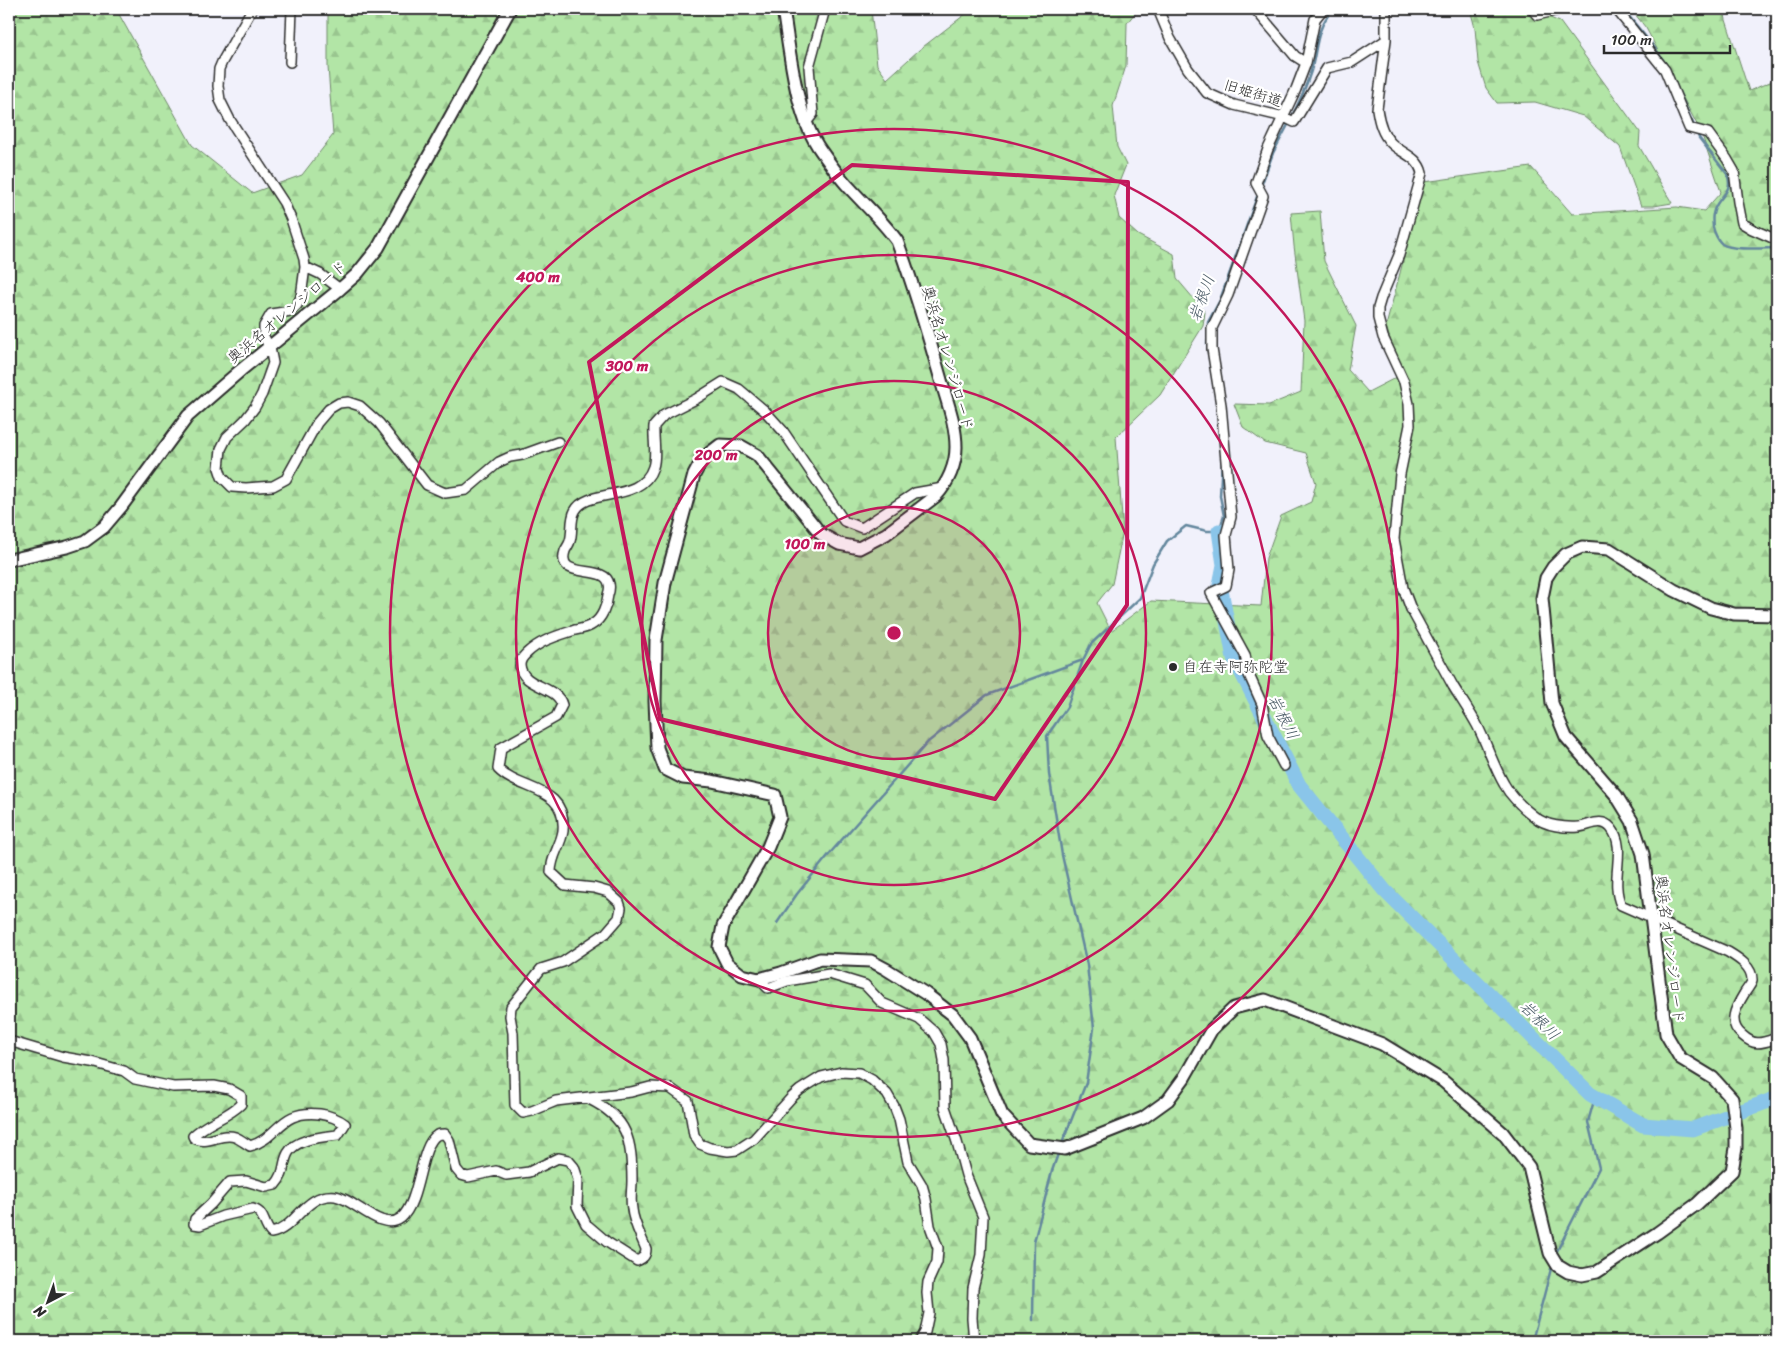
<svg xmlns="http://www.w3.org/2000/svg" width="1786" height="1350" font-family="Sriracha,'Klee One',sans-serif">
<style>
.forest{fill:url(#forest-firs);stroke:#6e8868}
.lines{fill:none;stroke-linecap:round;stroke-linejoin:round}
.stream{stroke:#64879d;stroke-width:2.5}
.river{stroke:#8ac5e9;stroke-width:15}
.street-casing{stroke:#2b2b2b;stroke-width:12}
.secondary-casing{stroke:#2b2b2b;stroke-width:15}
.street{stroke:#fff;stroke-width:9}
.secondary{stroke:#fff;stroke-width:11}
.marked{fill:none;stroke:#c2185b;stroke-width:4;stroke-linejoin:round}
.ring{fill:none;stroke:#c2185b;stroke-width:2.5}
.poi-dot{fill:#2b2b2b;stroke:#fff;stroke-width:2}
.labels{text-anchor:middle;stroke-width:4.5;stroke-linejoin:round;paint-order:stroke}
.street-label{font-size:15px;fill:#2b2b2b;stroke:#fff}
.poi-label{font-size:15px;fill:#2b2b2b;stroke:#fff;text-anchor:start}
.water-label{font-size:16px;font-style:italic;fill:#485964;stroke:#fff}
.centre{fill:#c2185b;stroke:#fff;stroke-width:2.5}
.ring-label{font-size:15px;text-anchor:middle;font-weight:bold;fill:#c2185b;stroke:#fff;stroke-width:4.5;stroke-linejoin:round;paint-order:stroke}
</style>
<defs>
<pattern id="forest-firs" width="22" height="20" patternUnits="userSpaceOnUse" patternTransform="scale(1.25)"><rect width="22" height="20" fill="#b2e5a6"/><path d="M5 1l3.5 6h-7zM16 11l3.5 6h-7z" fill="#99c58f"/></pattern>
</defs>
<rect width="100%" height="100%" fill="#f1f1fb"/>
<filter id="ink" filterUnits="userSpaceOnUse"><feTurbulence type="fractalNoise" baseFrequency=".02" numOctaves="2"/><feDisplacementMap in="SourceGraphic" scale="10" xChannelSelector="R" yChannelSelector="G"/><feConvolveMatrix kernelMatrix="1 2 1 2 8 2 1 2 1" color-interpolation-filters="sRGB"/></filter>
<g filter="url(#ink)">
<path class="forest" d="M9,9H116L192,145L252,193L302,175L333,135L328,67V9H871L877,65L887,79L919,50L972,9H1138L1127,23L1126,66L1113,106L1117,147L1126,165L1114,195L1119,218L1138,235L1174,254L1177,279L1205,312L1203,326L1160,395L1116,437L1123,531L1112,584L1097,603L1111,631L1151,601L1261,606L1266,558L1281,516L1311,502L1316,483L1306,453L1265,443L1243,427L1234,404L1269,405L1301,392L1304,321L1294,246L1291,213L1320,211L1324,261L1356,326L1348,370L1368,392L1401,375L1386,326L1424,182L1531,167L1572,214L1677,207L1704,211L1721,192L1701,132L1646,28L1631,9H1724L1726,20L1749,91L1777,79V1341H9Z
M1470,9H1528L1560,22L1640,132L1639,146L1672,203L1654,206H1641L1620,147L1583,116L1535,102L1497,103L1486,88L1478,62L1475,28Z"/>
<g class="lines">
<path class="stream" d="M1623,9L1654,47L1666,64
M1669,69L1695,128
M1291,118C1299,103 1306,87 1311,71C1318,46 1315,30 1333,9
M1697,133L1699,138L1727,174C1733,189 1724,193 1717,204C1712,212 1712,218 1713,227C1714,232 1718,241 1722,244C1732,251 1765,248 1777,248
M1261,186L1273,153L1289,123
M1209,356L1207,344L1208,322L1220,300L1258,194
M1216,398L1218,420
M777,923L797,894L831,852L928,742L987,695L1083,660
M1061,1146L1086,1083L1094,1028L1087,965L1062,855L1049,774L1047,736L1067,707L1083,660L1091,644L1140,598L1153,564L1167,541L1186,526L1207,531H1219L1224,516L1220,496L1222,458
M1555,1255L1599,1168L1588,1122L1595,1097
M1033,1320L1034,1242L1052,1171L1059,1151
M1532,1341L1552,1265"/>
<path class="river" d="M1219,531L1224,565L1220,585L1234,658L1299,785L1385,891L1590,1094L1643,1125L1693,1129L1777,1098"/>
<defs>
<path id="street" d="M252,9L222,62L219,69L218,86L220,100L230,120L284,203L291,219L304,259L305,267L301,297L297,305L291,311L271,314L264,326V337L270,348L273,363L262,394L255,407L245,420L227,437L221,449L219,468L222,477L232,487L246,488L273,486L286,479L317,423L329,409L339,403L348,402L360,406L379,423L427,485L445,493L466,490L499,462L510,457L522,455L558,442
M1158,9L1170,38L1188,69L1207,93L1234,105L1284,117L1294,122L1327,68L1352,62L1386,40
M1255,9L1295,56L1306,63
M1386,9V40L1377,109C1379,122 1382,134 1391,143C1402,154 1418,156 1422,173L1399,255L1381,298L1378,308V318L1383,337L1404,382L1409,404L1410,425L1400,474L1394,539L1403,588L1411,609C1425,635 1439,660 1453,686C1461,699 1470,712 1477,725C1487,744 1493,765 1504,784C1511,797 1523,808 1535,817C1546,826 1565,828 1579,827C1590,826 1601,817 1611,828C1628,848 1609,879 1621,905L1728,952C1738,958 1753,967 1752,981C1751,985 1746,990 1744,994C1736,1007 1727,1023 1742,1035C1755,1047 1762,1043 1777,1038
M1532,9L1537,15L1563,9
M1616,9L1665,70L1689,128L1708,133L1727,159L1734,171L1738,202L1742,223L1752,229L1777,240
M290,62L292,9
M805,124L813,114L809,67L825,9
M305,267L320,274L340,289
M1284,766L1268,736L1262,704L1249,675L1245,655L1211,593L1226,586L1229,570L1226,535L1231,517L1221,405L1212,349V328L1228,295L1263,196L1256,183L1268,149L1296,89L1306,63L1315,19L1323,9
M759,979L768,988L787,981L829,974L865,985L882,1003L919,1019L934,1032L941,1044L944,1060L945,1107L957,1142L966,1175L983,1217L981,1255L973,1288L972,1318L974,1341
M9,1041L63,1057L92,1062L124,1071L135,1079L173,1087L214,1086L229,1089L241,1096V1104C227,1118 207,1122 193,1136L194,1138C207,1146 221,1132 235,1137C240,1139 245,1143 250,1146C279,1138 279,1109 320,1114C328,1115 339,1119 345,1124L338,1135C324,1137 296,1138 288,1153C282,1164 286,1173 275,1185L266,1187L246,1181L230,1182L211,1204L195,1219L194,1224L200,1225L223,1216L253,1209C265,1212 263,1225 271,1233C296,1229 304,1193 335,1196C353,1198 382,1233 401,1218C421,1201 419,1146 437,1135C440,1134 442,1134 445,1134L449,1140L456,1169L461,1175L468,1177L496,1171L506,1175L529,1172L558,1158L568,1160L574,1167L578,1179L577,1206L586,1224L607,1242L637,1261C643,1258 646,1256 646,1249C641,1236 633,1222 632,1209C630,1200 632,1190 632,1181C632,1140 628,1118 589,1099
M920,1341L925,1332L929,1313L927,1293L928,1282L937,1262L938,1248L930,1226L926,1199L922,1185L908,1162L899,1119L894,1106L887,1094L872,1080L859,1073L841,1072L821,1077L800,1090L791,1098L754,1139L737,1150L728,1151L710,1148L700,1144L694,1135L688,1101L670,1088L650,1087L631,1092L556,1101L532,1111L523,1113L515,1105L513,1033L510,1016L511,1007L541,969L563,962L606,933L619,918L621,908L619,902L608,892L594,888L565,885L551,872C551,856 561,845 563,831C567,785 520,792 498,769L501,748L556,717L562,705C557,685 522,688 520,665C520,659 524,656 527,653C541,640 557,636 575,630C580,629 588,628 593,624C602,619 607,605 608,595C609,592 610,587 609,584C606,563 555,581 565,551C566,548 569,545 570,541C573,532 570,520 575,511C587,487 641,504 653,467C657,455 653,439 654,426L664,415L696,399L723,382L739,389L765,411L783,431L844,521L862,528L915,493L943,488"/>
<path id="secondary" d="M783,9C790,52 795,115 821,151C829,162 837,174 846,184C864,204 882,220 897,241C914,286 928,334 941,380C947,402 956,424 956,447C956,465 948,483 936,496L886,534L859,548L839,544L821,534L757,455L741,446L720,445L703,458L694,475L665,583L656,640L655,701L657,748L665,769L683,778L712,781L775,795L780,817L768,847L723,926L719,947L727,963L742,975L759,979L781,973L820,959L871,961L886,969L926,994L953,1015L970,1038L1002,1115L1029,1144L1065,1149L1143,1118L1168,1100L1184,1078L1212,1029L1234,1008L1265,1000L1382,1044L1443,1081L1503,1133L1529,1167L1550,1253L1558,1266L1568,1272L1582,1275L1597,1272L1657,1233L1697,1204L1732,1171L1736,1148V1128L1732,1099L1713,1078L1680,1058L1666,1034L1643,854L1632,821L1616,795L1566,737L1552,703L1542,598L1546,578L1553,567L1566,554L1582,547L1609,549L1674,590L1711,608L1734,614L1777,615
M9,560L67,547L85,541L104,527L121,507L188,416L241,370L340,289L357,274L378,248L510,9"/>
</defs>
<use href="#street" class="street-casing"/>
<use href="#secondary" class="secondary-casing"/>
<use href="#street" class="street"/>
<use href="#secondary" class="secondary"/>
</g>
</g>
<path class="marked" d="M852,165L1128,182L1127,605L995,799L660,719L589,362Z"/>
<circle cx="894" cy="633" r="126" fill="#c2185b" fill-opacity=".12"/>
<g class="ring">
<circle cx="894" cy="633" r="126"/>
<circle cx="894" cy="633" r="252"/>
<circle cx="894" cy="633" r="378"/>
<circle cx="894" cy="633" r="504"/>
</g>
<circle class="poi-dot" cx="1173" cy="667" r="5"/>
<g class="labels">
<g class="street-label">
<text transform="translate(1253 93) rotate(17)" y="5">旧姫街道</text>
<text transform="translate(287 312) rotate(-40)" y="5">奥浜名オレンジロード</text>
<text transform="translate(948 358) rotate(74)" y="5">奥浜名オレンジロード</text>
<text transform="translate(1670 949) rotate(83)" y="5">奥浜名オレンジロード</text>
</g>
<g class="poi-label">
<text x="1183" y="672">自在寺阿弥陀堂</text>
</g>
<g class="water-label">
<text transform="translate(1201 298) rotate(-70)" y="6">岩根川</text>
<text transform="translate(1284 717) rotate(63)" y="6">岩根川</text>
<text transform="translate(1540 1020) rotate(45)" y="6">岩根川</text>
</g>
</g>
<circle cx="894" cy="633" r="8" class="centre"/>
<g class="ring-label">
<text x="538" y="282">400 m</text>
<text x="627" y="371">300 m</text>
<text x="716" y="460">200 m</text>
<text x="805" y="549">100 m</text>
</g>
<rect width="1786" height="1350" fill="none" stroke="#fff" stroke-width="30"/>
<rect x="15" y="15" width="1756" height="1320" fill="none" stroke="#2b2b2b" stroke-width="2" filter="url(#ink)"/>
<g transform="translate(48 1302) rotate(221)" stroke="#ffffff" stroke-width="4" paint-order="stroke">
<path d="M0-4L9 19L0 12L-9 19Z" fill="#2b2b2b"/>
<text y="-8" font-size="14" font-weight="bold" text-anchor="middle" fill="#2b2b2b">N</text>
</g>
<path d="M1604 45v8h126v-8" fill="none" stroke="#2b2b2b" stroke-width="2.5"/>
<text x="1611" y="45" font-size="15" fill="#2b2b2b" stroke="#ffffff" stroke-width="4" paint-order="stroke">100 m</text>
</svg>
